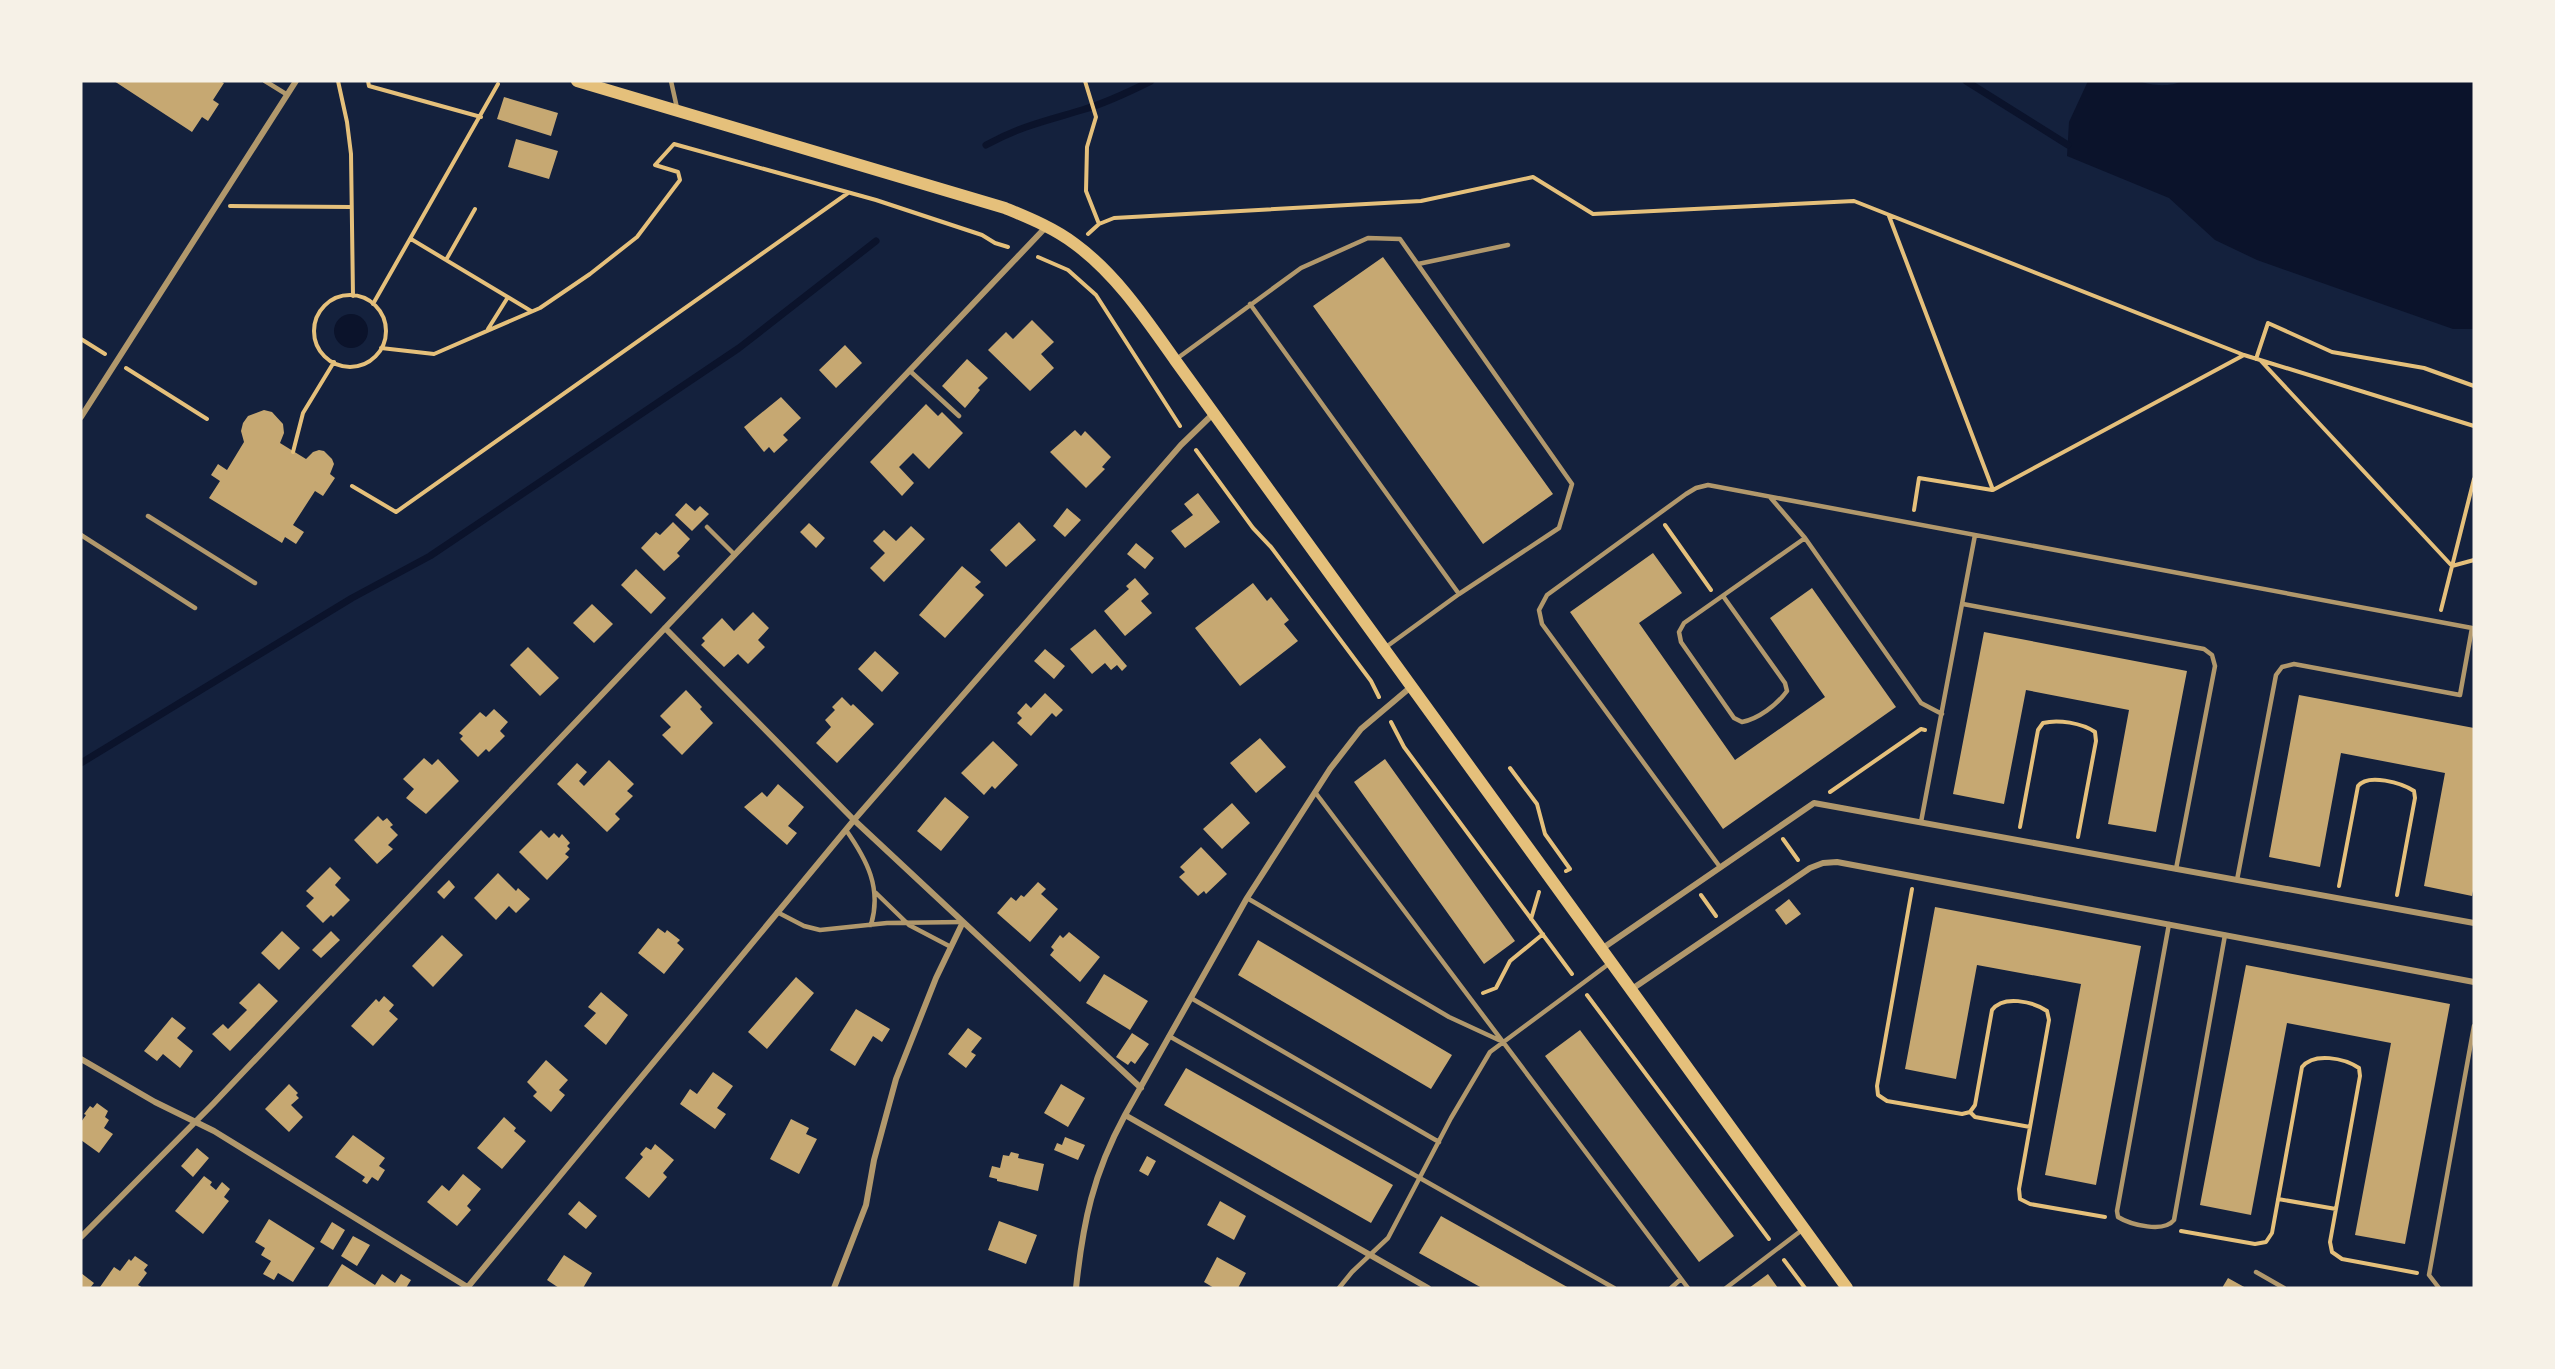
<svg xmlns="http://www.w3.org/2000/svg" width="2555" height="1369" font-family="'PT Sans Narrow',sans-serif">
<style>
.water{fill:#0b132b}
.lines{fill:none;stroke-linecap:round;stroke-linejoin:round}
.stream{stroke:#0b132b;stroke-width:7}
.building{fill:#c6a872}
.path{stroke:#e5c07b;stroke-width:4}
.service{stroke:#b1986c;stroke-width:4.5}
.minor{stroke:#b1986c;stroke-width:6}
.secondary{stroke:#e5c07b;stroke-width:12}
</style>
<rect width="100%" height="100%" fill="#14213d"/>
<path class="water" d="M2088,81H2140C2150,86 2172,87 2182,81H2474V329H2453L2257,260L2215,240L2169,198L2067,156L2069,122Z
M334 331a17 17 0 1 1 34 0a17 17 0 1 1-34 0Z"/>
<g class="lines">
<path class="stream" d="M1966,81L2068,145
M986,145C1021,126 1045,121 1082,110C1106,103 1129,92 1151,81
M81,763L352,598L430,556L739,348L876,241"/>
</g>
<path class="building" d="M114,81H220L224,83L213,100L219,104L208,121L202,117L192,132Z
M504,97L558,113L551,136L497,119Z
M516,139L558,151L549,179L508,167Z
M1383,257L1553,494L1483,544L1313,306Z
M1032,320L1054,342L1041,354L1054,368L1030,391L988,350L1006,332L1013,339Z
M845,345L862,363L836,388L819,370Z
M967,359L988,378L978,388L980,390L965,408L942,386Z
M781,397L801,418L783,435L788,440L774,453L769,447L764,452L744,427Z
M926,404L938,416L942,412L963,433L929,469L913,453L899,467L914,483L902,496L870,462Z
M264,410L272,412L283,424L284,433L280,443L306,459L313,452L319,450L324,451L332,459L334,464L330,474L335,478L323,496L315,491L293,525L304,532L296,544L285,537L282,543L209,498L220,481L211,475L218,464L227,470L244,442L241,431L243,423L248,416Z
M1075,430L1081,436L1085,431L1111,457L1102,467L1105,469L1086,488L1050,452Z
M1198,493L1220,522L1185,548L1171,531L1193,515L1184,504Z
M686,503L695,511L700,506L709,514L692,531L675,515Z
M1067,508L1081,520L1065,537L1053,526Z
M673,522L690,539L677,553L680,556L664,571L641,548L656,532L660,535Z
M1019,522L1036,540L1006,567L990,550Z
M809,523L825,538L816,548L800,532Z
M911,526L925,539L884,582L870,568L885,553L873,541L884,530L896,541Z
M1136,543L1154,558L1145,569L1127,554Z
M1653,553L1682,593L1639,623L1735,760L1825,697L1770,618L1812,588L1896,707L1723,829L1570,612Z
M962,566L981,582L975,587L984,595L945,638L919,615Z
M636,569L666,598L651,614L621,585Z
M1135,578L1149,594L1141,601L1152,613L1125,636L1104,611L1129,589L1126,586Z
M1253,583L1267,601L1271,597L1289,620L1284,624L1298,641L1240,686L1195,628Z
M592,604L613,624L594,643L573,623Z
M753,612L769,628L758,640L765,647L748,664L738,654L724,667L701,645L705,641L702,638L722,618L734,631Z
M1095,629L1127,666L1122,671L1117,665L1111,670L1105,663L1092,674L1070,649Z
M1984,632L2187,671L2156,832L2108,824L2129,710L2026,690L2004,804L1953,794Z
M528,647L559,678L540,696L510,665Z
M1045,649L1065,666L1054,679L1034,661Z
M875,651L899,673L882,692L858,669Z
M686,690L702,707L700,709L713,723L682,755L662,735L671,727L660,716Z
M1045,693L1063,710L1056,717L1052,713L1031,736L1017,723L1022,718L1017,713L1026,703L1031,708Z
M2299,695L2474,728V886L2472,896L2424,886L2445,773L2341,753L2320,867L2269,857Z
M842,697L851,706L853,704L874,724L837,763L816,743L831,727L825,720L835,710L832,707Z
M494,709L508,722L500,731L505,736L489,752L486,749L478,757L460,739L463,736L459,733L480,712L486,717Z
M1260,738L1286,767L1256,793L1230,763Z
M993,741L1018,765L995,789L992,786L984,795L961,773Z
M424,758L432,765L438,759L459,781L426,814L406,798L414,789L403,779Z
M1385,759L1515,941L1484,964L1354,782Z
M609,760L634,784L627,791L633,796L615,814L620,819L607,832L557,784L577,763L587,772L579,781L584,786Z
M778,784L804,807L788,826L797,833L787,845L744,807L762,792L767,797Z
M945,797L969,817L941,851L917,831Z
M1232,803L1250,823L1222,849L1203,829Z
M378,816L383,821L387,818L393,825L390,827L398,835L388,845L393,849L377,864L354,840Z
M541,830L549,838L554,833L559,838L562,834L570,843L567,846L570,849L565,854L569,857L547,880L519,852Z
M1201,847L1227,874L1206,894L1204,891L1198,896L1179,877L1185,872L1180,867Z
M330,867L341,878L335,885L350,900L333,917L331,915L323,923L306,906L314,898L306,891Z
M498,873L516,891L518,888L530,899L516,913L509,906L496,920L474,898Z
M449,880L455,887L444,899L437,892Z
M1038,882L1046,889L1041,894L1058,909L1030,942L997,913L1011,897L1016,901L1021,895L1024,897Z
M1789,899L1801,914L1786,925L1775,910Z
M1935,907L2141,946L2096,1185L2045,1175L2081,984L1977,965L1956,1079L1905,1069Z
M658,928L665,933L667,930L680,940L677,943L684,949L664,974L638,953Z
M282,931L300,948L279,970L261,953Z
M331,931L340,940L321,958L312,950Z
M1069,932L1100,957L1080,982L1050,955L1054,950L1051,947L1060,935L1063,938Z
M442,935L463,955L433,987L412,966Z
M1258,940L1452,1055L1431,1089L1238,975Z
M2246,965L2450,1004L2405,1244L2355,1235L2391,1043L2287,1023L2251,1215L2200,1205Z
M1104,974L1148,1001L1130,1030L1086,1003Z
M796,977L814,993L767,1049L748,1032Z
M259,983L278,1001L230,1051L212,1034L223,1024L228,1029L247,1010L239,1003Z
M601,992L628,1015L606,1045L584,1026L596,1013L588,1007Z
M384,996L394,1005L389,1011L398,1019L373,1046L351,1026L376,999L379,1002Z
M856,1009L890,1029L882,1042L873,1036L855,1066L830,1050Z
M172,1017L186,1028L177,1038L193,1051L180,1068L163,1054L157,1061L144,1051Z
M968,1028L982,1038L971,1052L976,1055L966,1068L948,1054Z
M1580,1030L1734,1236L1699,1262L1545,1056Z
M1132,1033L1149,1044L1135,1064L1131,1061L1128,1065L1116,1057Z
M546,1060L568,1080L559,1090L565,1095L551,1112L533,1096L537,1092L527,1082Z
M1186,1068L1393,1185L1371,1223L1164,1105Z
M713,1072L733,1086L717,1108L726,1114L715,1129L680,1104L690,1089L697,1094Z
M289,1084L298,1093L296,1095L299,1098L291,1105L303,1117L289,1132L265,1109Z
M1061,1084L1085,1098L1068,1127L1044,1113Z
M97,1103L108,1111L105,1117L109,1120L104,1128L113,1134L99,1153L81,1140V1122L86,1115L84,1114L90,1106L93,1108Z
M504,1117L516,1128L514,1131L526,1141L502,1169L477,1148Z
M791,1119L809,1128L806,1134L817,1139L799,1174L770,1159Z
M353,1135L385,1158L379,1166L385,1170L378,1181L372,1177L367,1184L362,1181L365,1177L335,1157Z
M1065,1137L1085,1145L1078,1160L1054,1150L1057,1143L1062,1145Z
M655,1144L674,1160L663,1173L667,1177L649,1198L625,1178L643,1157L640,1154L646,1147L651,1150Z
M197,1148L209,1158L193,1177L181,1166Z
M1011,1152L1019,1154L1018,1158L1044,1164L1038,1191L997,1181V1179L989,1177L992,1166L1000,1168L1003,1155L1009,1156Z
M1147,1156L1156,1161L1148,1176L1139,1171Z
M463,1174L481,1189L467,1206L471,1210L457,1226L427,1202L442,1185L449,1191Z
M204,1176L212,1182L210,1185L216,1190L222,1182L230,1189L224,1197L229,1201L203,1234L175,1211Z
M579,1201L597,1216L586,1229L568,1214Z
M1220,1201L1246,1216L1234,1240L1207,1225Z
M1441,1216L1569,1288H1482L1419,1253Z
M269,1219L315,1248L293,1282L278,1273L274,1280L263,1274L271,1261L261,1255L265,1248L255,1242Z
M999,1221L1037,1235L1026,1264L988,1250Z
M332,1222L345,1230L333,1250L320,1242Z
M353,1236L370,1245L357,1266L341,1256Z
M564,1255L592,1273L583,1288H559L547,1280Z
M135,1256L148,1265L144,1270L147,1273L138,1285L143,1288L100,1287L114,1267L120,1271L129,1259L131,1261Z
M1217,1257L1246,1273L1238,1288H1214L1204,1282Z
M342,1264L375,1285L382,1274L395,1283L401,1274L411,1280L406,1288H327Z
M81,1273L94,1283L90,1288H81Z
M1768,1274L1778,1288H1749Z
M2228,1278L2246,1288H2222Z"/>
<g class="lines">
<path class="path" d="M338,81L347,122L351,154L353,296
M368,81L369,86L481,117
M1085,81L1096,117L1087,147L1086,191L1099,224
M230,206L351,207
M1889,216L1993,490L2244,355
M1088,234L1099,224L1114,218L1421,201L1533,177L1593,214L1854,201L2244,355L2474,426
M411,239L531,311
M1038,257L1068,270L1096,295L1180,426
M446,260L475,209
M314 331a36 36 0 1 1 72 0a36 36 0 1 1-72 0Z
M373,304L498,84
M488,329L508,297
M81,339L105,354
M381,348L434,354L540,308L590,274L637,237L680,180L678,172L655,165L674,144L876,200L982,235L995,243L1008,247
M2256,359L2268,323L2332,352L2424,368L2474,386
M2261,361L2452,566L2474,560
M126,368L207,419
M1196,450L1253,528L1271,547L1371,681L1379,697
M293,452L303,413L334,362
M352,486L396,512L848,193
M1914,510L1919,478L1992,490
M1665,525L1711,590
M2441,610L2474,479
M1391,722L1404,747L1572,974
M1510,768L1537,804L1545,834L1570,869L1566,871
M1830,792L1921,729L1925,730
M2020,827L2038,730L2043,723C2058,719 2082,723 2095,732L2096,741L2078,837
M1783,839L1798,860
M2339,886L2358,786C2368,773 2402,783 2414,791L2415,798L2397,895
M1912,889L1877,1086L1878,1095L1887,1101L1962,1114L1970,1112L1975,1105L1992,1010C2003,995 2032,1001 2047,1011L2049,1020L2019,1189L2020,1199L2030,1204L2105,1217
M1701,895L1716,916
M1531,919L1539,892
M1483,993L1496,988L1510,961L1543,934
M1587,995L1769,1239
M1970,1112L1975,1117L2030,1127
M2278,1199L2336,1209
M2181,1231L2255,1244L2266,1242L2272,1233L2302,1067C2314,1052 2344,1058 2359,1068L2360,1076L2330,1242L2332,1252L2342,1259L2417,1273
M1784,1260L1805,1288"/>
<path class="service" d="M265,81L286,94
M671,81L677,108
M1418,264L1508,245
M1175,360L1301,268L1368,238L1400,239L1572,484L1559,528L1459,594L1250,304
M910,371L959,416
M1770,497L1805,538L1921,703L1942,714
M148,516L255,583
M707,527L735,555
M81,535L195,608
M1723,596L1785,683L1787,691C1777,705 1758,719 1742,722L1734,718L1681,642L1679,632L1684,623L1805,538
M1963,604L2204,649L2212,655L2215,666L2176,869
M1386,647L1459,594
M1315,792L1688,1288
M1921,822L1975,535
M846,830C867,860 882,888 871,925
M1720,867L1542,624L1539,610L1547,595L1686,494L1696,488L1708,485L2472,628L2460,695L2294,664L2282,667L2276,675L2237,880
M876,893L909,925L951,947
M1247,898L1449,1017L1501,1041
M777,912L804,926L820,930L887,923L963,922
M2169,924L2117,1211L2118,1217C2131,1225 2164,1233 2174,1220L2225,935
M1191,998L1439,1142
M1169,1036L1614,1288
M2256,1272L2284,1288
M1339,1288L1352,1272L1388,1238L1451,1118L1490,1052L1610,963
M1671,1288L1681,1279
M1726,1288L1802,1230
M2439,1288L2429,1275L2474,1026"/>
<path class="minor" d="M81,417L296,81
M665,628L854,820L1141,1088
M1603,948L1814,803L2474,923
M1632,989L1810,868L1823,863L1837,862L2474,982
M81,1059L155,1102L214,1131L469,1288
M1125,1115L1428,1288
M81,1237L213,1104L1046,227
M467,1288L854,820L1181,445L1214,413
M834,1288L866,1205L874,1160L896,1079L936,978L963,922
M1076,1288C1083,1222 1093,1174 1125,1115L1247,898L1330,769L1361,729L1412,686"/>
<path class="secondary" d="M577,81L1005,208C1029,218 1054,228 1075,244C1116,274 1146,319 1175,360L1847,1288"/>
</g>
<rect width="2555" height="1369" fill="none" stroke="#f6f1e7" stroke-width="165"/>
</svg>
